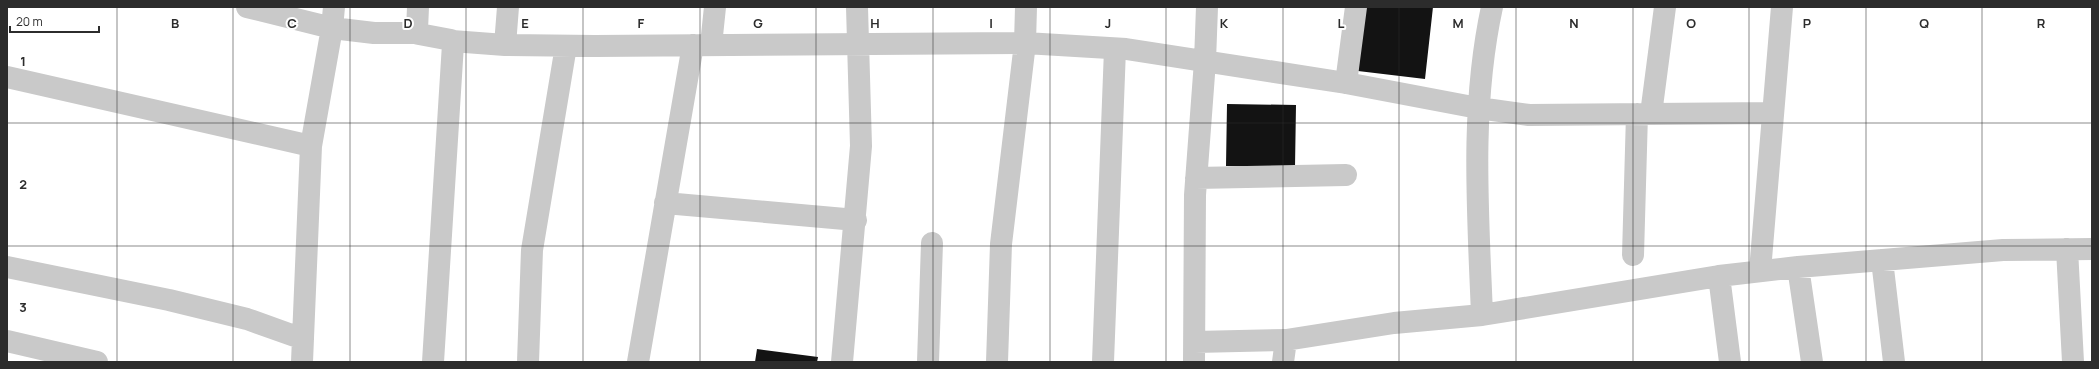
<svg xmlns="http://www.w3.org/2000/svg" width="2099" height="369" font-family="Manrope,sans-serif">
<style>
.building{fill:#131313}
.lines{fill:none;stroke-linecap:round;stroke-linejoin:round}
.minor{stroke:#c9c9c9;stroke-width:22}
.grid{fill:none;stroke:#2c2c2c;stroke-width:1;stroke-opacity:0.55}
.grid-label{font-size:13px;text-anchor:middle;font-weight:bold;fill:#2c2c2c;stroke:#fff;stroke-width:4;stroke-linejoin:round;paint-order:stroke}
</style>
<rect width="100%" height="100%" fill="#fff"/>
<path class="building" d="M1365,7H1433L1425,79L1358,71Z
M1227,104L1296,105L1295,167L1226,166Z
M757,349L818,357L817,362H755Z"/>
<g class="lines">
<path class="minor" d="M247,7L332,28L374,33H417
M418,7L417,30L419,34L451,40L453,44L433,362
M452,41L505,45L595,46L1025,43L1126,49L1346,83L1478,108L1529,115L1773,113
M505,45L508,7
M711,45L715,7
M7,77L311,146
M1346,83L1356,7
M1651,114L1665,7
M1196,178L1346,175
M665,203L856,220
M2067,249L2073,362
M1633,255L1637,114
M1882,260L1894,362
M7,267L169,300L247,319L303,339
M1798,267L1812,362
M1760,271L1782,7
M1719,276L1730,362
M1482,315C1478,212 1470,108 1492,7
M7,341L97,362
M1195,342L1286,340L1394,323L1482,315L1719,276L1798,267L2003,250L2092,249
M302,362L311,146L332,28L334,7
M528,362L532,250L566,46
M638,362L693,45
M842,362L861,146L857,7
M928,362L932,243
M997,362L1001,244L1025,43L1026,7
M1103,362L1115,49
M1194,362L1195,195L1205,61L1207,7
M1283,362L1286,340"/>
</g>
<path class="grid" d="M117,7V362M233,7V362M350,7V362M466,7V362M583,7V362M700,7V362M816,7V362M933,7V362M1050,7V362M1166,7V362M1283,7V362M1399,7V362M1516,7V362M1633,7V362M1749,7V362M1866,7V362M1982,7V362M7,123H2092M7,246H2092"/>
<g class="grid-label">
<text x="175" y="28">B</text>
<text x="292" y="28">C</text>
<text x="408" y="28">D</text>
<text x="525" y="28">E</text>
<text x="641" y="28">F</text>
<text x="758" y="28">G</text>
<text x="875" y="28">H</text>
<text x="991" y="28">I</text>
<text x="1108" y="28">J</text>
<text x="1224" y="28">K</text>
<text x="1341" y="28">L</text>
<text x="1458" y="28">M</text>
<text x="1574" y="28">N</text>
<text x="1691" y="28">O</text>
<text x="1807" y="28">P</text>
<text x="1924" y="28">Q</text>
<text x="2041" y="28">R</text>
<text x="23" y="66">1</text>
<text x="23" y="189">2</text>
<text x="23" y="312">3</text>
</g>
<rect width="2099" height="369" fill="none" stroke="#2c2c2c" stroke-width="16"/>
<path d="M10 26v6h89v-6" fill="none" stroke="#2c2c2c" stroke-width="2"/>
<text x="16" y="26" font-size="12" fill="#2c2c2c" stroke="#ffffff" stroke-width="3" paint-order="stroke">20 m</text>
</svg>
